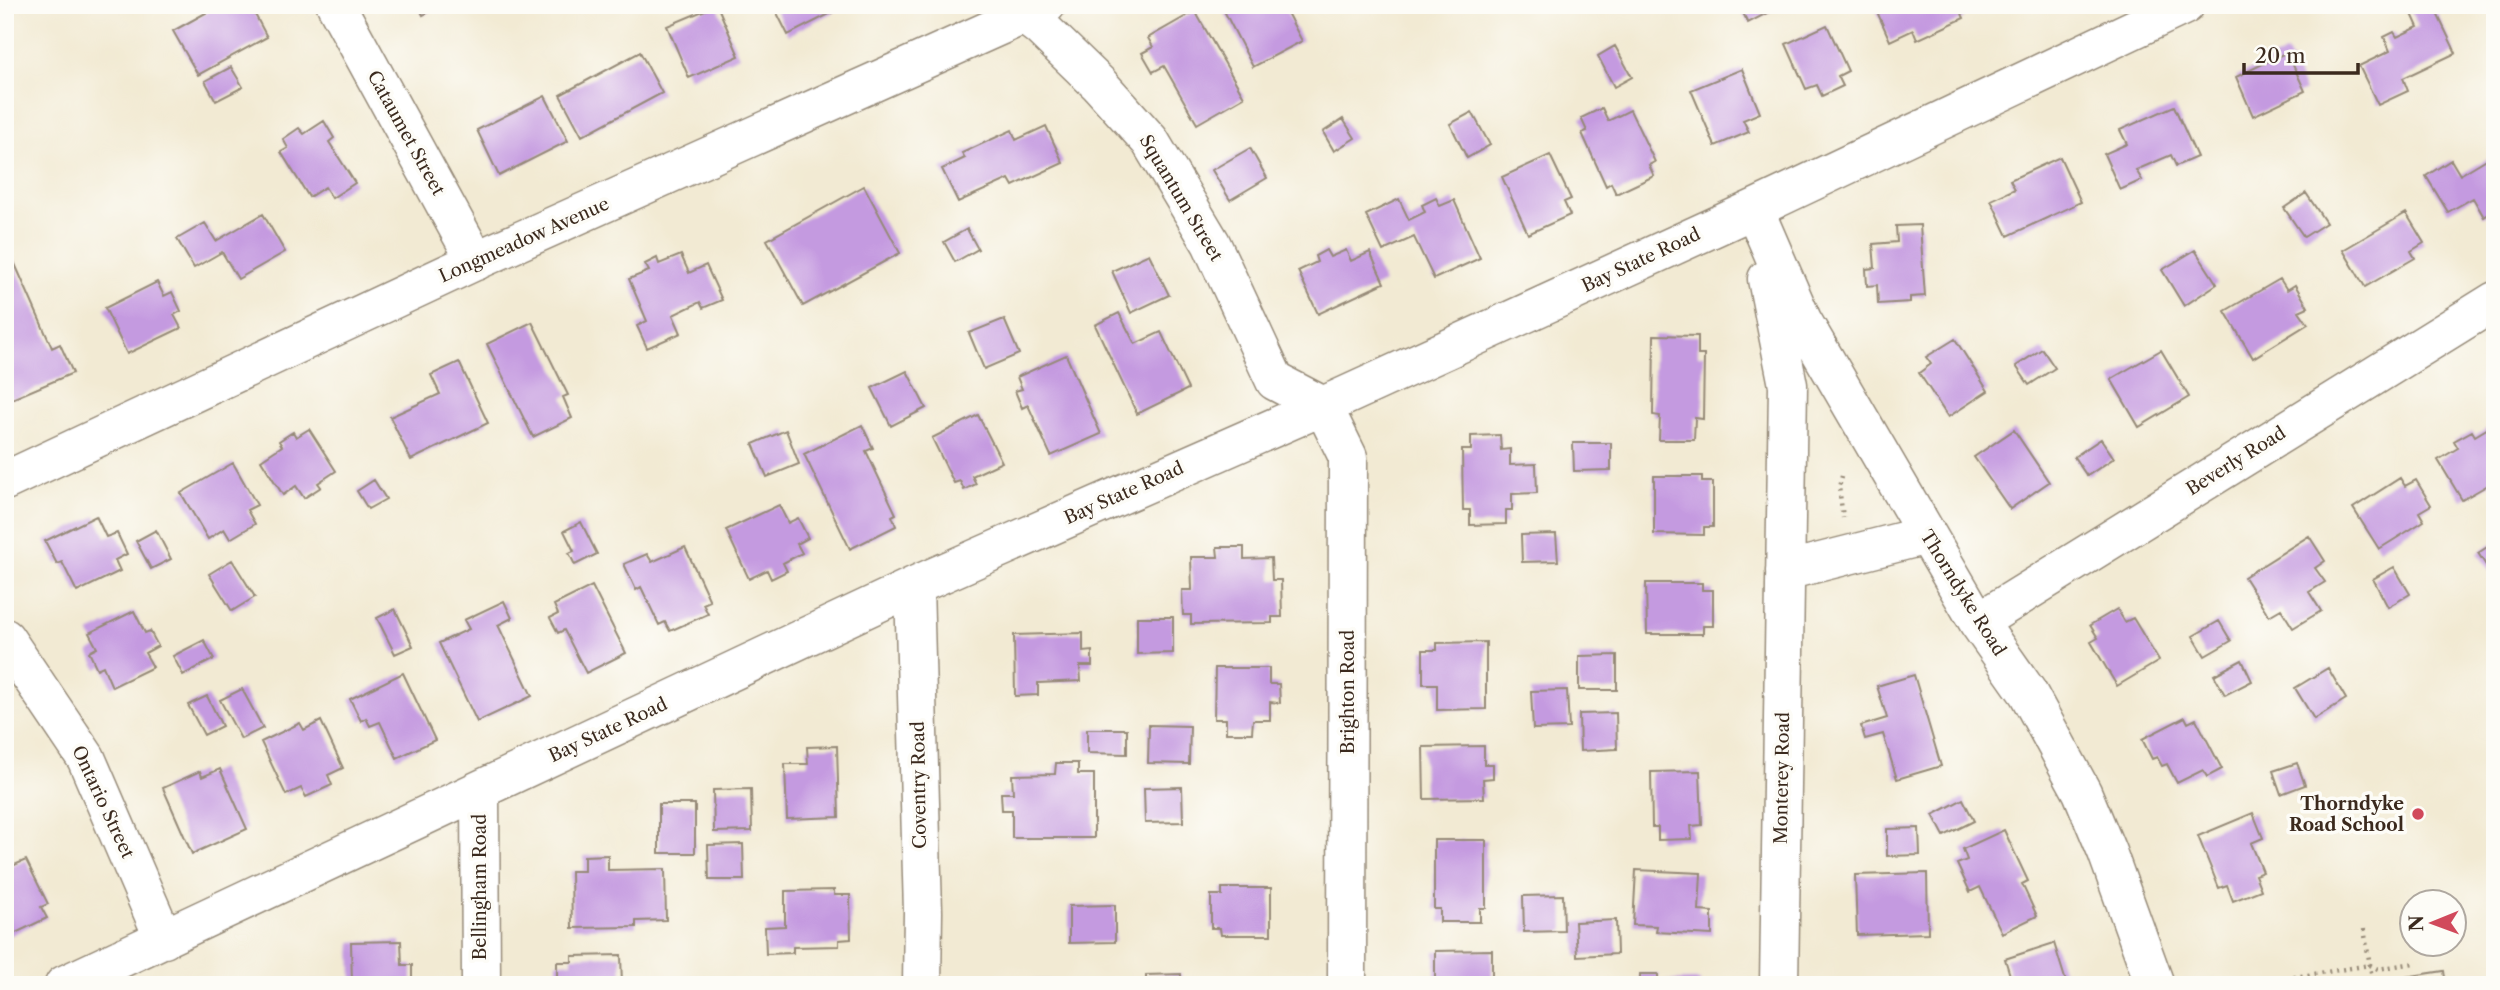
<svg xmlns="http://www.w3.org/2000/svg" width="2500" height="990" font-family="'Libre Caslon Text',serif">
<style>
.building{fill:#c49ae0}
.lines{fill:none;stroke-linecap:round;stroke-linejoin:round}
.minor-casing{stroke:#968a78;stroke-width:41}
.path{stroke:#968a78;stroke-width:4.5;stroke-dasharray:2 5;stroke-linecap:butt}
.minor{stroke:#fff;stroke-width:38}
.poi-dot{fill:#d1495b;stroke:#fdfcf7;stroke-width:2.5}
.labels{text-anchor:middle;stroke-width:7;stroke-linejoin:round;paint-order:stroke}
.street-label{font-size:18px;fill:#3b2a1e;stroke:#fdfcf7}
.poi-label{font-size:18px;font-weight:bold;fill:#3b2a1e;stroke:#fdfcf7;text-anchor:end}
</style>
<rect width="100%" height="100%" fill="#fdfcf7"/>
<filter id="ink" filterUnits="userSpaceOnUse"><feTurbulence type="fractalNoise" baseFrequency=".0143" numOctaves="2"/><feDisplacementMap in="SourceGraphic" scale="14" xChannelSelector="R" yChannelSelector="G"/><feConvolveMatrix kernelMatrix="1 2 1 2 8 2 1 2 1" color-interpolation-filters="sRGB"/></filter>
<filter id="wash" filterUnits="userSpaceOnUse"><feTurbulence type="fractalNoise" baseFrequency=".00686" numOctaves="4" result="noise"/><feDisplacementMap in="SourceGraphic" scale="28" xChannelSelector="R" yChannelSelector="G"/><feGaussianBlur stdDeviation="1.57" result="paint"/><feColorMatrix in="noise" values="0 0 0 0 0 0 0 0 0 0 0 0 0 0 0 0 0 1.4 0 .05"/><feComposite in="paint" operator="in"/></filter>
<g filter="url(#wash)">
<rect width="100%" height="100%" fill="#f2ead3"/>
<g id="blocks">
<path class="building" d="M220,5H250L267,37L198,75L173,31Z
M418,5H441L423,15Z
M442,5H461L446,13Z
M717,5L739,56L689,78L667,26Z
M773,5H847L788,35Z
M1221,5H1283L1302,41L1253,67Z
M1739,5H1775L1777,8L1748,23Z
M1874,5H1958L1964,18L1917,40L1913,30L1890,41Z
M2408,5H2433L2456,53L2403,78L2408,91L2378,105L2359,66L2390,51L2384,37L2394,32L2397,37L2418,27Z
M1195,11L1244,97L1197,124L1164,66L1153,72L1142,53L1153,47L1148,38Z
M1827,25L1848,71L1838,76L1843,86L1822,96L1817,85L1806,89L1786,44Z
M1615,46L1632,77L1614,87L1598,56Z
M640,52L662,93L582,136L560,95Z
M2287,52L2305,91L2253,116L2236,77Z
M231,67L243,87L216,101L205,81Z
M1742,69L1760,113L1743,120L1749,132L1715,146L1691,90Z
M545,96L568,141L499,176L477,130Z
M2174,106L2197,157L2176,166L2171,155L2136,170L2142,180L2120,190L2104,154L2127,144L2120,130Z
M1602,108L1608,121L1630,110L1655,162L1649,165L1654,176L1616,194L1611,183L1606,186L1582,133L1587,131L1581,118Z
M1472,112L1490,145L1467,158L1450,124Z
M1343,119L1355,138L1334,151L1323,132Z
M324,121L334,138L329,142L355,183L332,198L325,187L309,197L281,152L288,148L283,139L299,128L304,134Z
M1046,126L1063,163L1013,186L1009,179L958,202L942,169L965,158L962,153L1012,130L1016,140Z
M1250,148L1267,178L1230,200L1212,170Z
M2495,154V210L2484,217L2473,198L2448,212L2426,176L2451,160L2460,175Z
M1550,155L1571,199L1564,202L1570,215L1528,234L1502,177Z
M2060,157L2081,202L2008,236L1991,200L2015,189L2010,180Z
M864,186L900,253L803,306L767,240Z
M2306,193L2326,223L2304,237L2284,208Z
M1436,198L1440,206L1454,200L1480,258L1434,279L1414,237L1383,251L1366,215L1399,199L1409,220L1425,212L1422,205Z
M2406,213L2424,243L2411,251L2415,258L2365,287L2343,250Z
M263,214L285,252L238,279L222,252L194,268L177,239L205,223L216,241Z
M1920,225L1925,296L1910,297V302L1878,304L1877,285L1867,286L1866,269L1875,268L1873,244L1897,242L1896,226Z
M967,229L978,249L955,262L944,242Z
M1326,250L1330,257L1346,250L1351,261L1370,252L1384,283L1318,314L1298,271L1317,262L1315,256Z
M2195,250L2217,284L2184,306L2162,270Z
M1149,254L1169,295L1131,313L1112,271Z
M11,255L52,348L60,344L73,373L12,399L5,384V257Z
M681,255L689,273L706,265L722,300L703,308L700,302L673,315L681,333L647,348L637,326L647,321L629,279L649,271L645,264L657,258L659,264Z
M2280,279L2287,290L2295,285L2308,307L2299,311L2308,324L2253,358L2225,311Z
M157,282L164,296L172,292L181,311L174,315L181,328L127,354L105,308Z
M1119,313L1135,344L1161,332L1188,389L1137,414L1095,325Z
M1004,319L1019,354L984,369L969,333Z
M532,322L568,395L563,397L572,418L533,437L487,344Z
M1654,335L1698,336V355H1704L1703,419L1695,418L1694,440H1659L1660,416L1653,415Z
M1955,339L1988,391L1948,417L1919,373L1931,364L1926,357Z
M2042,349L2055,368L2029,385L2016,366Z
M2161,350L2189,397L2139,427L2111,379Z
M1066,355L1101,434L1051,456L1028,405L1022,408L1015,391L1022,389L1017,377Z
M459,362L488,423L411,460L390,417L440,394L431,375Z
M907,371L926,408L891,426L872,388Z
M978,415L1002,462L972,476L976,484L964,490L960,481L954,483L932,438Z
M2495,424V481L2462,500L2438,460L2458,448L2454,441L2472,431L2475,436Z
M862,425L873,448L866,451L896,514L892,516L896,526L850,549L804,454Z
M309,429L336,471L318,483L321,487L304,498L296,486L283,495L261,460L282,446L279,441L293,432L296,437Z
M786,430L799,464L767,477L753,444Z
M2014,430L2049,482L2010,509L1974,457Z
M1500,435L1501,450L1510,449V465L1536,464L1537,493L1512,494V510H1506V524L1470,525V510H1463L1462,450H1471V436Z
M2101,439L2114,458L2087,476L2074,457Z
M1573,443H1611V470L1574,471Z
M233,463L257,505L247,510L255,524L230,539L224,529L208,539L181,493Z
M1654,476H1702V482H1713V527H1704V535L1654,534Z
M2400,478L2405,486L2416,480L2431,505L2419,512L2424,521L2379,549L2353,508Z
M374,480L386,499L368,509L357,491Z
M779,505L788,523L798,518L808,538L797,544L802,553L783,563L787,571L771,579L767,570L749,579L726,530Z
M96,516L106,537L117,533L127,554L115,560L120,571L77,592L62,562L57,564L45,541Z
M581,522L597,554L575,565L569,553L574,551L564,531Z
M156,530L171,559L151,569L136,541Z
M1556,534L1558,561L1522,562L1521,535Z
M2309,536L2325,561L2315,568L2325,582L2309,592L2321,611L2293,628L2281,609L2269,616L2244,577Z
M2495,542V579L2478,553Z
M685,547L710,601L703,604L708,614L670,631L665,622L659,625L641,587L636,590L624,564L647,554L652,562Z
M1217,547H1244V559L1271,558L1272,580H1281L1282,617H1272V623L1191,624V615H1183L1182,590H1192L1191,557H1218Z
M232,560L255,597L232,611L209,574Z
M2394,567L2410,594L2388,607L2373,579Z
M1646,583H1702V590H1713V626H1703V634H1647Z
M592,586L626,653L586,673L564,630L558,633L550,618L558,614L554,605Z
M504,601L512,618L498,625L532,696L477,722L439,643L469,629L464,620Z
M395,609L413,646L395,654L377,618Z
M2117,609L2125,622L2133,618L2159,661L2117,686L2091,642L2098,638L2090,625Z
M134,611L145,633L150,631L158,646L145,653L153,667L112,687L103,666L97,669L89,652L97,648L89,633Z
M1137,617H1173V653L1137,654Z
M2219,621L2231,641L2205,656L2193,636Z
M1083,633V652L1092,651V666H1080L1081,681L1038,683V695L1015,696L1014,635Z
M204,640L214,659L183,675L173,656Z
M1486,642V709L1437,710V684H1423V650H1437V643Z
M1617,655V690H1579V656Z
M2242,660L2252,681L2225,695L2214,675Z
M1215,668H1269V684H1279L1280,703L1270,702V720H1253L1252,733H1226V719H1214Z
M2328,668L2346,699L2314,719L2295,688Z
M403,673L435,740L397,758L380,722L370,726L366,718L361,721L350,699Z
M1914,675L1941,766L1897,779L1883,734L1865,739L1861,726L1887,718L1877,686Z
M242,689L263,728L241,739L220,700Z
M1567,690L1569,728L1533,729L1531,691Z
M207,696L222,726L204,735L188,705Z
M1616,713L1617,749L1580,751L1579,714Z
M2185,717L2188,723L2196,719L2222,769L2207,777L2203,770L2177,783L2167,764L2162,766L2157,757L2152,759L2142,739Z
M321,721L343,768L328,775L332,785L306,797L301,788L286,795L261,742L300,723L304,730Z
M1149,725L1190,726L1189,764L1148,763Z
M1087,729H1127V754L1087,753Z
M837,746L839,817L787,819L785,764H808L807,747Z
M1484,746V764H1493V778L1483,779L1484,798L1424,799L1423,747Z
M1056,763H1078V774H1094V838H1012V810H1002L1001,793H1013L1012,775L1055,774Z
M2297,763L2305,785L2281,794L2273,771Z
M220,769L247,829L192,854L163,788L200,771L202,777Z
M1700,771L1702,825L1691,826L1692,839L1658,840V827H1652L1651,772Z
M1182,787L1183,822L1145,823L1144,788Z
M751,789L752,831L714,832L713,790Z
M1963,799L1974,821L1944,836L1933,815Z
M659,804H695V853H659Z
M2253,813L2263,838L2251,843L2263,872L2255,875L2261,890L2233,901L2227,885L2219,888L2198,836Z
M1919,828L1920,855L1887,856V829Z
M2004,830L2028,881L2022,884L2037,916L2002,933L1980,887L1970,892L1957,864L1967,860L1963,849Z
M1434,840H1486V908H1480V922H1440V909H1434Z
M743,844L744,880H709L708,845Z
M608,855V870L665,869L666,920L636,921V927L572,928L571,871H584V856Z
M26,860L48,904L41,907L47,918L5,938V869Z
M1636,870L1701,873L1699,911L1712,912V935L1656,932L1657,926L1633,925Z
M1927,873L1928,933L1857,935L1855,875Z
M1222,888H1271V935H1221L1220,928H1211V895H1222Z
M834,890V895H850L851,939L839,940V946L793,947V953L766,954L765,927L785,926V891Z
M1563,895L1564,931L1524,932L1523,896Z
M1115,905V942L1069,943V906Z
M1616,920L1617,954L1577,956L1575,922Z
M401,941L402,965H412V982H404V985H352L351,942Z
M2054,943L2067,985H2013L2005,959Z
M1492,950V981H1485V985H1435V951Z
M621,955L622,985H557V962H572V956Z
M2444,971L2446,985H2366V983Z
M1181,974V985H1146V975Z
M1640,974H1658V981L1700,980V985H1640Z
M1010,980H1049L1048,985H1009Z
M1899,980V985H1881V981Z
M281,981H318V985H281Z"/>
</g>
</g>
<g filter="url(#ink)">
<use href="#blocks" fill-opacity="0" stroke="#968a78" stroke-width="2"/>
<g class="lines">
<defs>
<path id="minor" d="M336,5L476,261
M1011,5L1040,27L1099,84L1150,141L1211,243L1275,381L1323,406L1348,457L1347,985
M1754,209L1802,320L1978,622L2028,693L2082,792L2107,852L2155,985
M1767,279L1788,385L1779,985
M5,481L473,262L1046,5
M1785,571L1927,535
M914,586L923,912L922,985
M1978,622L2495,301
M5,638L86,758L164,939
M480,790L481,985
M64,985L916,585L1323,406L1754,209L2185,5"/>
</defs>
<use href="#minor" class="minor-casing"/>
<path class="path" d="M1842,476L1839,487L1843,518
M2364,929L2372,978
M2297,985L2295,977L2370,965L2378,969L2414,963"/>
<use href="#minor" class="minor"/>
</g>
</g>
<circle class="poi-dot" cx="2418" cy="814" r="7"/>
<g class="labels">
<g class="street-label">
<text transform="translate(406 133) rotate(61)" y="6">Cataumet Street</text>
<text transform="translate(1181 198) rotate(59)" y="6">Squantum Street</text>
<text transform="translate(524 240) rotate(-24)" y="6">Longmeadow Avenue</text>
<text transform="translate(1641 260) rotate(-25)" y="6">Bay State Road</text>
<text transform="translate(2236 461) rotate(-32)" y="6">Beverly Road</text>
<text transform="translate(1124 493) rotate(-24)" y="6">Bay State Road</text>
<text transform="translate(1963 593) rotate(58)" y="6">Thorndyke Road</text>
<text transform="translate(1348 692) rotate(-90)" y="6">Brighton Road</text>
<text transform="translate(608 730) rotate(-25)" y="6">Bay State Road</text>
<text transform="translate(1782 778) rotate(-89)" y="6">Monterey Road</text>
<text transform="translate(919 785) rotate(-91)" y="6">Coventry Road</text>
<text transform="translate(103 802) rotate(65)" y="6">Ontario Street</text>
<text transform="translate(480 887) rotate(-90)" y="6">Bellingham Road</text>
</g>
<g class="poi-label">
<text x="2404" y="810">Thorndyke<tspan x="2404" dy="21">Road School</tspan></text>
</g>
</g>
<rect width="2500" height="990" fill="none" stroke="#fdfcf7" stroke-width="28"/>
<g transform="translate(2433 923) rotate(269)"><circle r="33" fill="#fdfcf7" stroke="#afa8a0" stroke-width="2"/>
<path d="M0-5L12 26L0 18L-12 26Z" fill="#d1495b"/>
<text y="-10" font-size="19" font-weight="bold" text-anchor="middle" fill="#3b2a1e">N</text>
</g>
<path d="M2244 63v10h114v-10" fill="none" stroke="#3b2a1e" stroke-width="3.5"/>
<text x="2255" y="63" font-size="21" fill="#3b2a1e" stroke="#fdfcf7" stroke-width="5" paint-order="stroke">20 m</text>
</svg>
